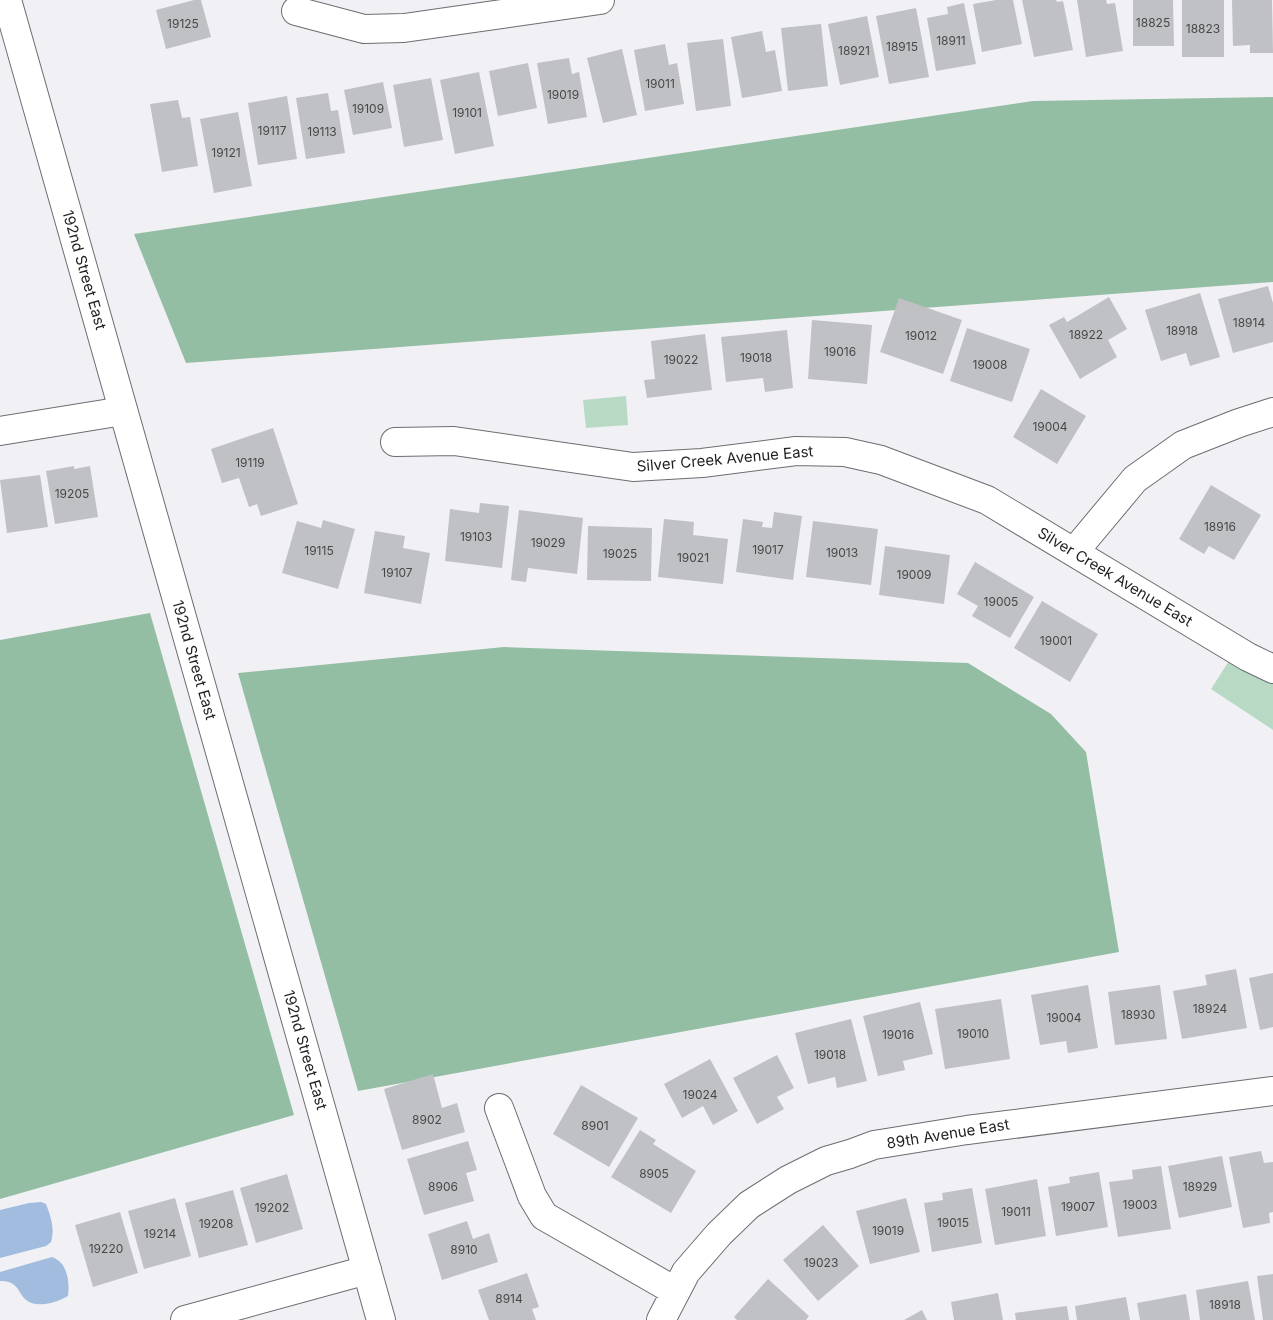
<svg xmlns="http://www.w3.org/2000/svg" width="1273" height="1320" font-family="Inter,sans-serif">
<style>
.green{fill:#b8d9c4}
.forest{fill:#94bea4}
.water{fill:#a1bcdf}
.building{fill:#c0c1c4}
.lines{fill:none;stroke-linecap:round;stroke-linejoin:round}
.minor-casing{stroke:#6c6d70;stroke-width:30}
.tertiary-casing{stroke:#6c6d70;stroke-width:30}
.minor{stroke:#fff;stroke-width:28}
.tertiary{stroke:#fff;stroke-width:28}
.labels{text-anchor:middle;stroke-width:4.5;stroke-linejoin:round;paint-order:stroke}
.number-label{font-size:12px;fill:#47484a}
.street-label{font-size:15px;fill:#1f1f21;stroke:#fff}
</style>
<rect width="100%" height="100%" fill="#f1f1f5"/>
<path class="green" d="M626,396L628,425L586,428L583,400Z
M1229,661L1273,681V730L1211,689Z"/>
<path class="forest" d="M1273,97V282L186,363L134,234L1033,101Z
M150,613L294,1115L0,1199V640Z
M504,647L968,663L1051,714L1086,752L1119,952L358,1091L238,673Z"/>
<path class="water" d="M41,1202L46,1204C51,1217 55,1229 51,1242L46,1246L0,1258V1210L29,1203Z
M52,1257C67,1262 70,1281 68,1296C61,1300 53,1303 45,1304C13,1307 27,1280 0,1281V1272Z"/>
<path class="building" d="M194,0H201L211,37L166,49L156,10Z
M996,0H1013L1022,44L982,52L973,4Z
M1022,0H1056L1057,2L1063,1L1073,50L1034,57Z
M1077,0H1106L1107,4L1115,3L1123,51L1086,57Z
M1133,0H1173L1174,46H1133Z
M1182,0H1224V57H1182Z
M1232,0H1272L1273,53H1250V45L1233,46Z
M964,3L976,64L936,71L927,18L948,14L947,7Z
M916,8L929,77L889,84L876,16Z
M867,16L879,77L840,85L828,24Z
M821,24L828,86L788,91L781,28Z
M762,31L766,52L775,50L782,91L742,98L731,37Z
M723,39L731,106L696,111L687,43Z
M665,44L669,65L677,63L684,104L645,111L634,50Z
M622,49L637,115L603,123L587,58Z
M569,58L572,74L579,72L587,117L548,124L537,63Z
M528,63L537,108L498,116L489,71Z
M479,72L494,146L455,154L440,80Z
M431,78L443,140L404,147L393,85Z
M383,82L392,128L353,135L344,90Z
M328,93L331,111L338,110L345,153L306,159L296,98Z
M287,96L297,159L258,165L248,103Z
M178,100L182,118L190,117L198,166L162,172L150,104Z
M238,112L252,186L214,193L200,119Z
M1268,286L1273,303V342L1233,353L1218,299Z
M1200,293L1220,357L1190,366L1186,353L1161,361L1145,310Z
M1109,297L1127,329L1108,340L1117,357L1080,379L1049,325L1064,317L1067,322Z
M899,298L962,320L943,374L880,352Z
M812,320L872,325L867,384L808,379Z
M967,328L1030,349L1012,402L950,381Z
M787,330L793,388L765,392L763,378L726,382L721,337Z
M705,334L712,390L647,398L644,380L655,379L651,341Z
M1041,389L1086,416L1057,464L1013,437Z
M273,428L298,504L261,516L257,504L249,507L239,478L222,483L211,449Z
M74,466V469L90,466L98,517L55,524L46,471Z
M40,475L48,527L7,533L0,480Z
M1211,485L1261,515L1234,560L1209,546L1204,554L1179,539Z
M480,503L509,506L502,568L445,561L450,509L479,513Z
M519,510L583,518L577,574L528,568L526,582L511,580Z
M774,512L802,516L793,580L736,572L743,519L763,522L762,527L772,528Z
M664,519L694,522L693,535L728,539L723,584L658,577Z
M323,520L355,529L338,589L282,573L297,521L321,528Z
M813,521L878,529L871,585L806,577Z
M588,526L652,528L651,581L587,580Z
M375,531L405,536L403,548L430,553L421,604L364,593Z
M885,546L950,555L944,604L879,595Z
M975,562L1034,597L1010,638L972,616L978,606L957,594Z
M1042,601L1098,634L1070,682L1014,648Z
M1236,969L1247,1028L1182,1039L1173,991L1207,985L1205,975Z
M1273,973V1027L1260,1030L1249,978Z
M1088,985L1098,1048L1068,1053L1066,1041L1040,1045L1031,995Z
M1160,985L1167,1039L1115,1045L1108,992Z
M1001,999L1010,1059L945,1069L935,1009Z
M920,1002L933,1054L903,1061L905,1070L878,1076L863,1016Z
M851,1019L867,1081L837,1088L835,1077L808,1084L795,1033Z
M777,1055L794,1088L777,1097L784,1109L757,1124L733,1078Z
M710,1059L738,1111L713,1125L703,1106L682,1118L664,1084Z
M433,1074L442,1108L457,1103L465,1132L402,1150L384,1089Z
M581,1085L638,1118L609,1167L553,1134Z
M640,1130L656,1140L653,1144L696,1171L671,1213L611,1177Z
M468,1141L477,1170L466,1173L474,1201L424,1215L407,1159Z
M1261,1151L1264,1163L1273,1162V1212L1269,1213L1270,1223L1243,1228L1229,1157Z
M1222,1156L1232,1207L1179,1218L1168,1166Z
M1161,1166L1171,1229L1118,1237L1109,1182L1133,1179L1132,1170Z
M1099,1172L1108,1227L1056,1236L1048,1187L1070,1183L1069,1177Z
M287,1174L303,1229L256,1243L240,1188Z
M1037,1179L1046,1236L995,1245L985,1189Z
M972,1188L982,1243L932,1252L924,1203L943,1200L942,1193Z
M233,1190L248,1245L199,1258L185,1203Z
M175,1198L191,1256L144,1269L128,1211Z
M906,1198L920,1252L870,1264L856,1211Z
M120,1212L138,1273L93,1287L75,1225Z
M467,1221L473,1239L489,1233L498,1262L442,1280L428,1234Z
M823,1225L859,1266L818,1301L783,1260Z
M527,1273L539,1307L532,1309L536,1320H489L478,1290Z
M1273,1274V1320H1263L1257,1276Z
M768,1279L809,1316L806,1320H737L734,1317Z
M1248,1281L1255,1320H1200L1196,1290Z
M998,1293L1003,1320H954L951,1302Z
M1186,1294L1190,1320H1140L1137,1303Z
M1126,1297L1130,1320H1077L1075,1306Z
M1067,1306L1069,1320H1016L1015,1313Z
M922,1310L927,1320H904Z"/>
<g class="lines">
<defs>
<path id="minor" d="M296,11L364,29L404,28L600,0
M0,431L123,411
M395,442L454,441L633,467L702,463L796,451L845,452L881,460L987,500L1248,657L1273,669
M1074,552L1135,479L1183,445L1239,423L1273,412
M499,1108L532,1196L544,1216L675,1291
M185,1320L367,1270
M661,1320L686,1272L719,1234L749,1205L788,1180L826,1161L850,1154L874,1145L967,1130L1273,1091"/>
<path id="tertiary" d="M7,0L381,1320"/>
</defs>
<use href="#minor" class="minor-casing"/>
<use href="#tertiary" class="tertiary-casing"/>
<use href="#minor" class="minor"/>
<use href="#tertiary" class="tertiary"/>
</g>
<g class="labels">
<g class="number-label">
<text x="1153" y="27">18825</text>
<text x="183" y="28">19125</text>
<text x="1203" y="33">18823</text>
<text x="951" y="45">18911</text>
<text x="902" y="51">18915</text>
<text x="854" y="55">18921</text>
<text x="660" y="88">19011</text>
<text x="563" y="99">19019</text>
<text x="368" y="113">19109</text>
<text x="467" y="117">19101</text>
<text x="272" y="135">19117</text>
<text x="322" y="136">19113</text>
<text x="226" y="157">19121</text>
<text x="1249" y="327">18914</text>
<text x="1182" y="335">18918</text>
<text x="1086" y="339">18922</text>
<text x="921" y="340">19012</text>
<text x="840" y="356">19016</text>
<text x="756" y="362">19018</text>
<text x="681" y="364">19022</text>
<text x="990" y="369">19008</text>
<text x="1050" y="431">19004</text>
<text x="250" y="467">19119</text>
<text x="72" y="498">19205</text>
<text x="1220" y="531">18916</text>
<text x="476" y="541">19103</text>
<text x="548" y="547">19029</text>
<text x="768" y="554">19017</text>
<text x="319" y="555">19115</text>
<text x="842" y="557">19013</text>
<text x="620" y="558">19025</text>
<text x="693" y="562">19021</text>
<text x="397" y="577">19107</text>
<text x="914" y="579">19009</text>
<text x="1001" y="606">19005</text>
<text x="1056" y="645">19001</text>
<text x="1210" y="1013">18924</text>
<text x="1138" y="1019">18930</text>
<text x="1064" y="1022">19004</text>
<text x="973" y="1038">19010</text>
<text x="898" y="1039">19016</text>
<text x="830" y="1059">19018</text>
<text x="700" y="1099">19024</text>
<text x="427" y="1124">8902</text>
<text x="595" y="1130">8901</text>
<text x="654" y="1178">8905</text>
<text x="443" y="1191">8906</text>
<text x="1200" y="1191">18929</text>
<text x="1140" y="1209">19003</text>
<text x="1078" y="1211">19007</text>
<text x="272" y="1212">19202</text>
<text x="1016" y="1216">19011</text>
<text x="953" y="1227">19015</text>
<text x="216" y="1228">19208</text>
<text x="888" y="1235">19019</text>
<text x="160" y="1238">19214</text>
<text x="106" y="1253">19220</text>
<text x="464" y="1254">8910</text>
<text x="821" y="1267">19023</text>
<text x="509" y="1303">8914</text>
<text x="1225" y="1309">18918</text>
</g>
<g class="street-label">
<text transform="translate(84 270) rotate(74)" y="5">192nd Street East</text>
<text transform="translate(725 459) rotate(-5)" y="5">Silver Creek Avenue East</text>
<text transform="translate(1115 577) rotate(31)" y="5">Silver Creek Avenue East</text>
<text transform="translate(194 660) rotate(74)" y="5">192nd Street East</text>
<text transform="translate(305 1050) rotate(74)" y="5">192nd Street East</text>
<text transform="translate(948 1134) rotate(-9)" y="5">89th Avenue East</text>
</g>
</g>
</svg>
